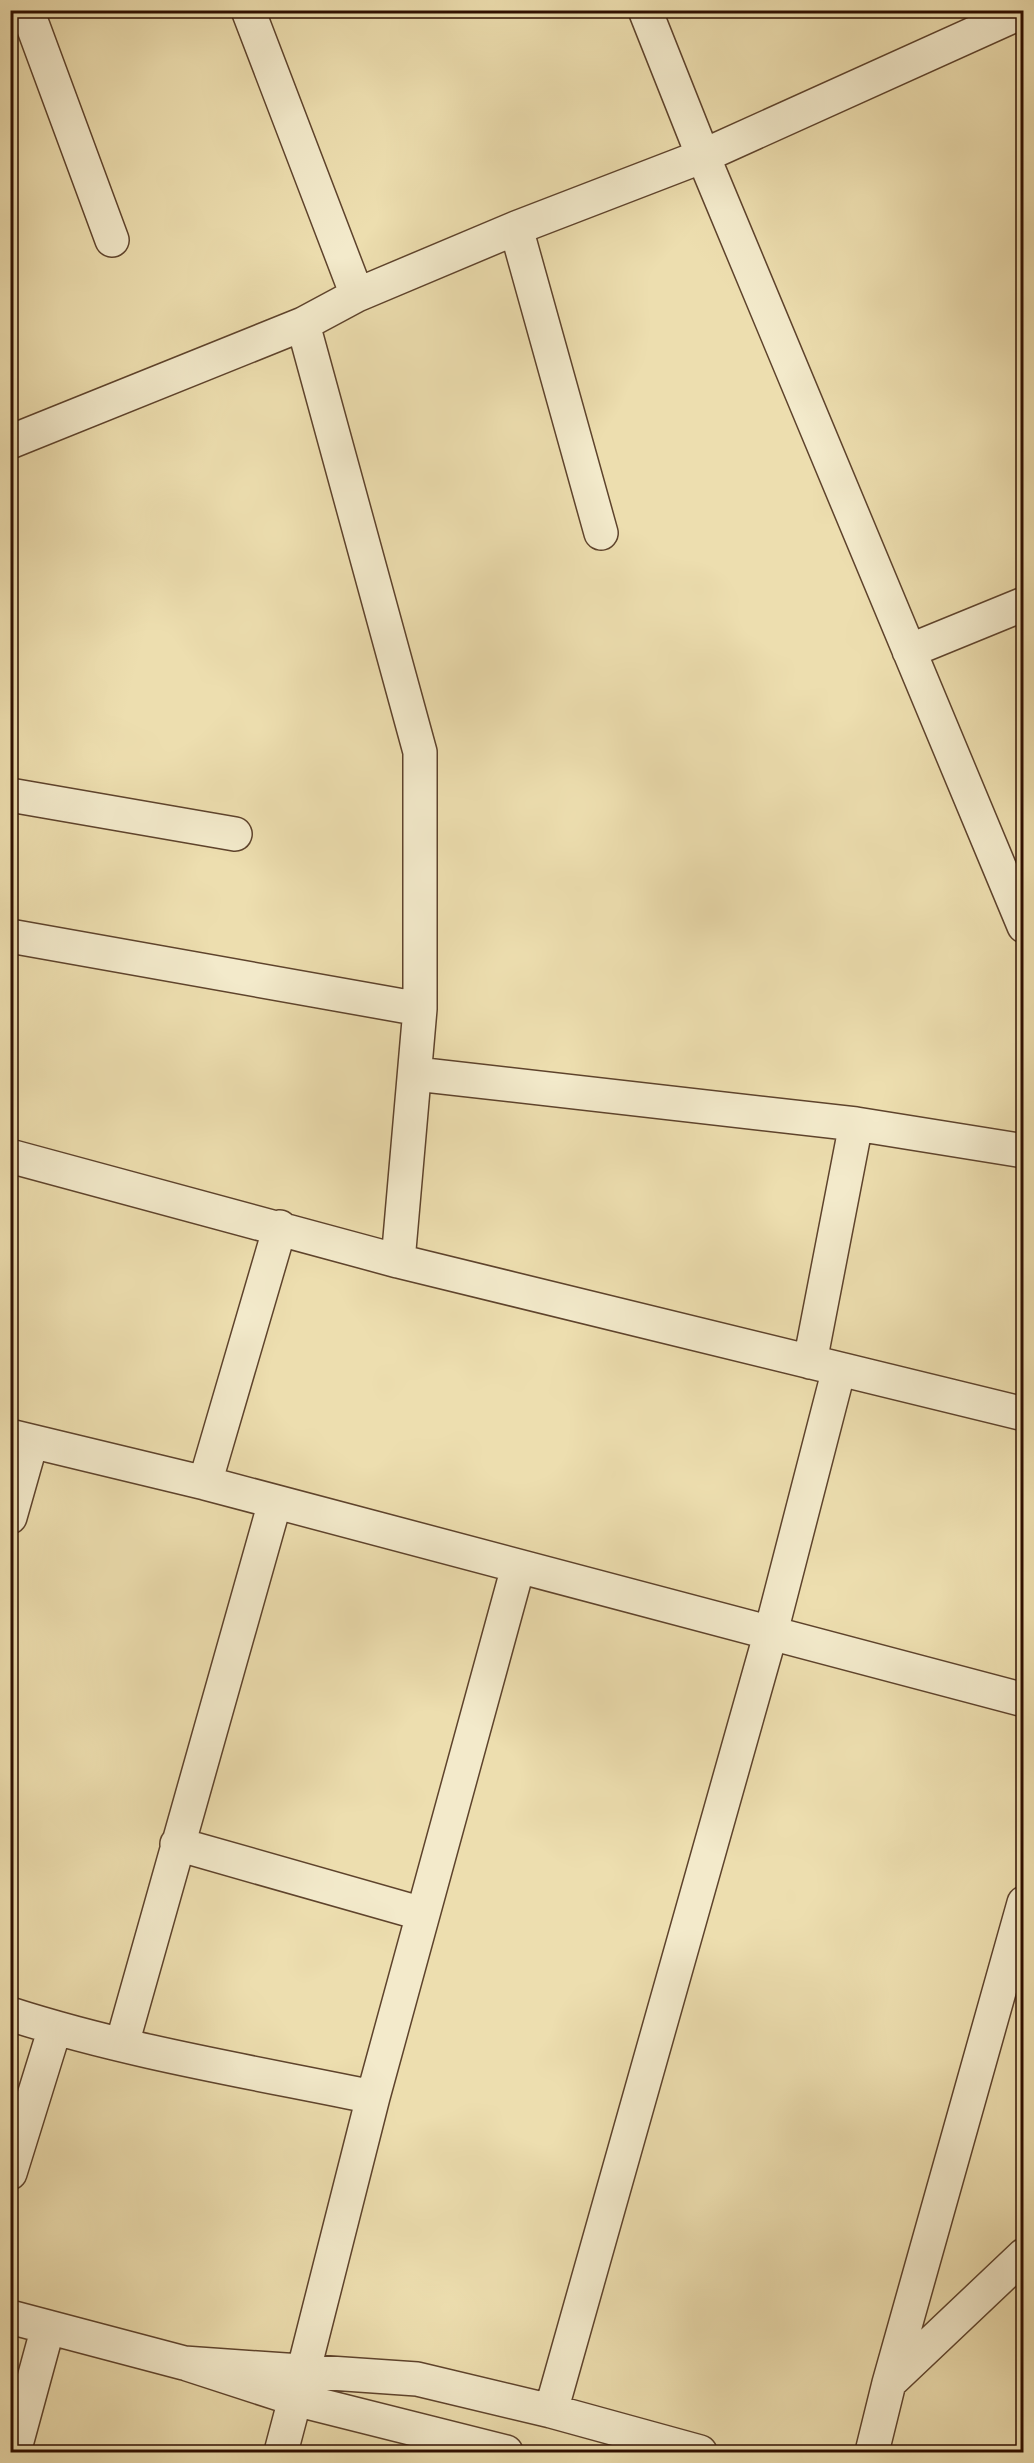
<svg xmlns="http://www.w3.org/2000/svg" width="1034" height="2463" font-family="'Libre Caslon Text',serif">
<style>
.lines{fill:none;stroke-linecap:round;stroke-linejoin:round}
.minor-casing{stroke:#5e432c;stroke-width:36}
.minor{stroke:#f3eacb;stroke-width:33}
</style>
<rect width="100%" height="100%" fill="#eddeaf"/>
<filter id="stains"><feTurbulence type="fractalNoise" baseFrequency=".00333" numOctaves="4"/><feColorMatrix values="0 0 0 0 .2 0 0 0 0 .09 0 0 0 0 .02 0 0 0 .5 -.17"/></filter>
<radialGradient id="worn" r=".72"><stop offset=".6" stop-color="#630" stop-opacity="0"/><stop offset="1" stop-color="#630" stop-opacity=".3"/></radialGradient>
<g class="lines">
<defs>
<path id="minor" d="M27,10L112,240
M248,10L357,295
M645,10L703,156L1024,926
M516,228L601,533
M303,324L420,752V1009L398,1261
M10,442L303,324L357,295L516,228L703,156L1024,11
M909,651L1024,604
M10,795L235,834
M10,936L420,1009
M416,1074L856,1124L1024,1151
M10,1156L398,1261L1024,1414
M810,1362L856,1124
M10,1436L205,1483L1024,1700
M205,1483L280,1227
M10,1517L31,1443
M177,1844L423,1914
M10,2014C128,2052 252,2072 373,2097
M122,2044L275,1502
M10,2173L55,2028
M10,2317L184,2363L295,2399L506,2452
M184,2363L417,2379L551,2411L700,2452
M304,2369L373,2097L518,1567
M890,2382L1024,2255
M551,2411L771,1632L839,1369
M14,2452L48,2327
M281,2452L295,2399
M872,2452L889,2383L1024,1903"/>
</defs>
<use href="#minor" class="minor-casing"/>
<use href="#minor" class="minor"/>
</g>
<rect width="1034" height="2463" fill="none" stroke="#eddeaf" stroke-width="36"/>
<rect x="12" y="12" width="1010" height="2439" fill="none" stroke="#2f0f00" stroke-width="3"/>
<rect x="18" y="18" width="998" height="2427" fill="none" stroke="#2f0f00" stroke-width="1.5"/>
<rect width="100%" height="100%" filter="url(#stains)"/>
<rect width="100%" height="100%" fill="url(#worn)"/>
</svg>
